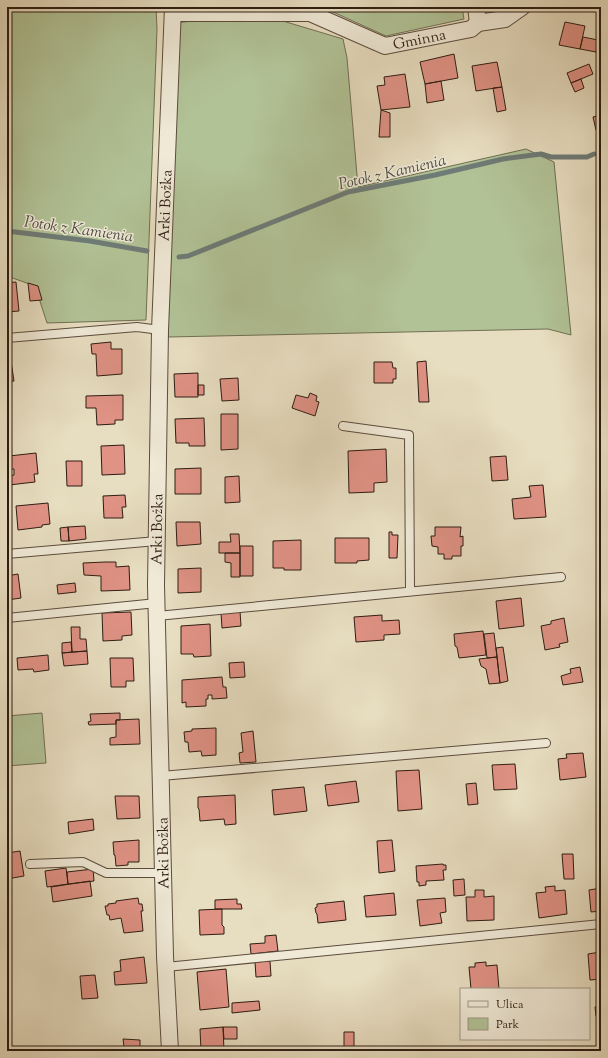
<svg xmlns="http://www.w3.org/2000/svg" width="608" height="1058" font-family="'Sorts Mill Goudy',serif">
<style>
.green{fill:#b1c296;stroke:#706f54}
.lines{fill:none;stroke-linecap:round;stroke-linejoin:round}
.stream{stroke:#6e7b76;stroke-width:5}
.building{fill:#e09285;stroke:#2e1c12}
.lane-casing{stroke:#5c4c3e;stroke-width:10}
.street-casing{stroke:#5c4c3e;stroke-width:18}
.lane{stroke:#efe9d6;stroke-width:8}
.street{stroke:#efe9d6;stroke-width:16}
.labels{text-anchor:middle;stroke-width:3;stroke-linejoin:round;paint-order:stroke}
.street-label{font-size:15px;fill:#2e1c12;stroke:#efe9d6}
.water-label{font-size:16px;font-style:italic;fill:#4e4c44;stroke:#efe9d6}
</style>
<rect width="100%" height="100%" fill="#e7ddc0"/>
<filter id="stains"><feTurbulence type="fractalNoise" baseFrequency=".005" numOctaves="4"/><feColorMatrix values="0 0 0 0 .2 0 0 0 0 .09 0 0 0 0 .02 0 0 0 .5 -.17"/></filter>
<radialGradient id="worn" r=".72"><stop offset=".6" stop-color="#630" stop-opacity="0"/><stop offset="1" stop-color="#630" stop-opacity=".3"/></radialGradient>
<path class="green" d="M7,7H156L157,29L146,320L47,323L35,286L7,276Z
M322,7H462L464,19L386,36Z
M263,15L343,39L347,58L358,187L526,149L554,162L571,335L548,329L168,337L178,24L183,22Z
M42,713L46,763L7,766V716Z"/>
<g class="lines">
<path class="stream" d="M7,231L90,241L147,251
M179,257L188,256L348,192L435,175L503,159L541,154L551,157H587L594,154"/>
</g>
<path class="building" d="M565,22L585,26L580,49L559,45Z
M583,37L598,40L596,52L580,49Z
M454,54L458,78L425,84L420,62Z
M497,62L502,87L476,91L472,66Z
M589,64L593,74L571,83L567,73Z
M405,74L410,107L381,110L377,86L385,85L384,77Z
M581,79L584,88L575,92L571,83Z
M441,81L444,100L427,103L425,84Z
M502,87L506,110L497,112L493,88Z
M381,110L390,113V137H379Z
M601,115V129L596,130L593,117Z
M16,282L19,311L7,312V283Z
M28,283L38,286L42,300L30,301Z
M111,342V349H122V374L97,376L96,354H92L91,344Z
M9,348L14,381L7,382V349Z
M426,361L429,402H419L417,362Z
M374,362H392L393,368H396V379H393V383H374Z
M198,373V397H175L174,374Z
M238,378L239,400L222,401L220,379Z
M198,385H204V395H198Z
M310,393L317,396L316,401L319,402L315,416L292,408L296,395L308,398Z
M123,395V420H115V424L97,425L96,408H86V396Z
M221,414H238V449L221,450Z
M204,418L205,446H189V443H176L175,419Z
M124,445L125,474L102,475L101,446Z
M386,449L387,482L374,483V492L349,493L348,451Z
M36,453L38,474H34L35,482L9,485L8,476L14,475V469H10L9,456Z
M506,456L508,480L492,481L490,457Z
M66,461H82V486H67Z
M201,468V494H175V469Z
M239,476L240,502L225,503V477Z
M543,485L546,517L514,519L512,499L531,497L529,486Z
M125,495L126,507H122L123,518H104L103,496Z
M48,503L50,524L42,525V527L18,530L16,506Z
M176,522H200L201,544L177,546Z
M85,526L86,539L69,541L68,527Z
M68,527L69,541H61L60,528Z
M435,527H461L460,537L463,536V546H461V556H452V559H444V554H438V547L432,546L431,536H435Z
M389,532H392V535H398L397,558H389Z
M230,534H239L240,553H219V542H231Z
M335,538H369V560L357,561V563H335Z
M301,540V570H284V568H273V541Z
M240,546H253V576H240Z
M225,553H240V577H231V563L225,562Z
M105,562H116V567L129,566L130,590L101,591V576L84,575L83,563Z
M201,568V592L178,593V569Z
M18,574L21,598L7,600V576Z
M75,583L76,592L58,594L57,585Z
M521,598L524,626L499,629L496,601Z
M240,611L241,626L222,628L221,613Z
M131,612L132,635L122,636V640L103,641L102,613Z
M382,615V621L399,620L400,634L384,635V640L356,642L354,617Z
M564,618L568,642L559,644L560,647L545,650L541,626L551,624V621Z
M210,624L211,656L194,657L193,654H181V626Z
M71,627H80V639H86L87,651L72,652Z
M483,631L486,655L459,658L457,647L455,646L454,634Z
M494,633L497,657L487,658L484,634Z
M71,642L72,652L62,653V643Z
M503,647L508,681L500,683L496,648Z
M87,651L88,664L64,666L62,653Z
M48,655L49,670L34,672L33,669L18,670L17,658Z
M497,657L500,683L489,684L486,669L481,666L479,659Z
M110,658H133L134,681H126V687H111Z
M244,662L245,677L230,678L229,663Z
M580,667L583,682L563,685L561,676L571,673L570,669Z
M222,677L223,687H226L227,698L212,699V695H208V699H206V706L186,707V702L182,703V680Z
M120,713V720H116V724L89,725L88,722L91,721L90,714Z
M139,719L140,744L110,745V738L116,737V720Z
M216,728V755L202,756L201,751L189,752L188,742H185L184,732L192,731V729Z
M253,731L256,762L240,763L239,753L243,752L241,733Z
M583,753L586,777L560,780L558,759L567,758L566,754Z
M515,764L517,789L494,790L492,765Z
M419,770L422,809L398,811L396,771Z
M356,781L359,802L328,806L325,785Z
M476,783L478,804L468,805L466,784Z
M304,787L307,811L274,815L272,790Z
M235,795L236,824L225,825L224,819L200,821L199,809L198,808V797Z
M115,796H139L140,818L117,819Z
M93,819L94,830L69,834L68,822Z
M139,840V862H128V865L116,866L115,855H114L113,842Z
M392,840L395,871L379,873L377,841Z
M20,851L24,876L7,879V853Z
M562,854H573L574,879H564Z
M443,864V865H446V870H443L444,880L426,881V885L419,886V882H417L416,866Z
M66,868L68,884L47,887L45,871Z
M93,869L94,881L68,884L67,872Z
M464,879L465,895L454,896L453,880Z
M90,881L92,896L53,902L51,887Z
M555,886V891L565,890L567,914L539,918L536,893L546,892L545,887Z
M601,888V911L591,912L589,890Z
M475,890H484V897L494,896V920L467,921L466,897H475Z
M394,893L396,915L366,917L364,896Z
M138,898L139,904H142L143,911H141L143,931L124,933L121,918L110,920L109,915H107L105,906H108V904L116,903V901Z
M445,898L446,912L440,913L442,923L420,926L417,900Z
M237,899V904H241L242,909H215V900Z
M344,901L346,920L318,923L317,914L316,913L315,908L317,907V904Z
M222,909V925L224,927V934L200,935L199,910Z
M276,935L278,951L251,954L250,944L265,943V936Z
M600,952L601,954V979L590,980L588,954Z
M144,957L147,983L115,985L114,972L121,971L120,960Z
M270,961L271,976L256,977L255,962Z
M486,962V966L497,965L499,989H471L469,967H475V963Z
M226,969L229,1007L200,1010L197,972Z
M95,975L98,998L82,999L80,976Z
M259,1001L260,1010L232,1013V1003Z
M601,1006V1016H596L595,1007Z
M223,1027H237V1039H224Z
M223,1027L224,1051H201L200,1029Z
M344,1032H354V1047H344Z
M123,1039L140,1040V1048L124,1047Z
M124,1047L140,1048V1051H116L124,1050Z"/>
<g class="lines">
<defs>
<path id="lane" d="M7,338L137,327L160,330
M343,426L409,435L410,591
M7,554L157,541
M157,616L561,577
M7,618L157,603
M161,776L546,743
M30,864L83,862L106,873H163
M166,967L601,924"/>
<g id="street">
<path d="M476,7L478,23"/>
<path id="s1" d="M173,13H310L385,46L471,29L478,23L505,19L522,7"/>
<path id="s2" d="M170,1051L165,956L156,585L160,330L173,7"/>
</g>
</defs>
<use href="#lane" class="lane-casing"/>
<use href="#street" class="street-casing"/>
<use href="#lane" class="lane"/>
<use href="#street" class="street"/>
</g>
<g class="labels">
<g class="street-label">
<text dy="5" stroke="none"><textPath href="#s1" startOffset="254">Gminna</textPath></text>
<text dy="5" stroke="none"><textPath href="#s2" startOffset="846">Arki Bożka</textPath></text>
<text dy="5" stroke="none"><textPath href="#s2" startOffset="522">Arki Bożka</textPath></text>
<text transform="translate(163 853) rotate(-91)" y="5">Arki Bożka</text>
</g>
<g class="water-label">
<text transform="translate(392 171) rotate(-13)" y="6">Potok z Kamienia</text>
<text transform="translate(79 228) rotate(8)" y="6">Potok z Kamienia</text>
</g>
</g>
<rect width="608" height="1058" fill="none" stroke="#e7ddc0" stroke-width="24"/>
<rect x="8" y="8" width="592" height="1042" fill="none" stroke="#2e1c12" stroke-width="2"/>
<rect x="12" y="12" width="584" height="1034" fill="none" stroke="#2e1c12"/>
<rect x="460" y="988" width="130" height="52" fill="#efe9d6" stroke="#a29788"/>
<rect x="468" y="1001" width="20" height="6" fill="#efe9d6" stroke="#a29788"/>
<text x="496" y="1008" font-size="12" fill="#2e1c12">Ulica</text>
<rect x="468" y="1018" width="20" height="12" fill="#b1c296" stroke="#a29788"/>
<text x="496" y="1028" font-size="12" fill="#2e1c12">Park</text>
<rect width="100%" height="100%" filter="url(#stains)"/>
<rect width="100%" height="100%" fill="url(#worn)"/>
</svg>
